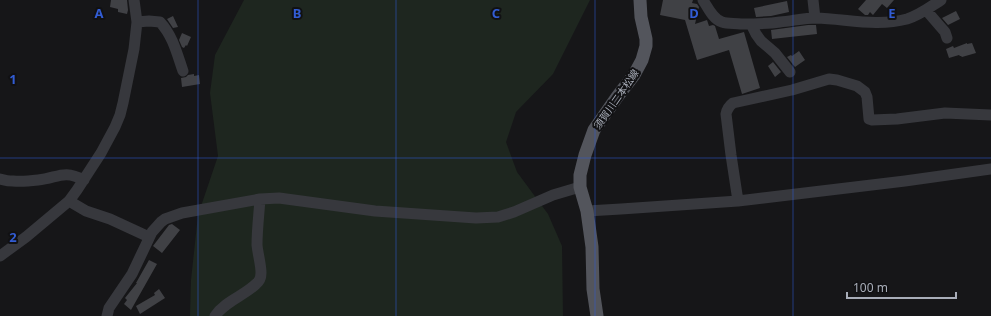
<svg xmlns="http://www.w3.org/2000/svg" width="991" height="316" font-family="'Noto Sans','Noto Sans JP',sans-serif">
<style>
.green{fill:#1e261f}
.building{fill:#404145}
.lines{fill:none;stroke-linecap:round;stroke-linejoin:round}
.minor{stroke:#37383d;stroke-width:11}
.major{stroke:#53555c;stroke-width:13}
.grid{fill:none;stroke:#325cd3;stroke-width:1;stroke-opacity:0.55}
.labels{text-anchor:middle;stroke-width:4;stroke-linejoin:round;paint-order:stroke}
.street-label{font-size:10px;fill:#a8adb8;stroke:#111113}
.grid-label{font-size:13px;text-anchor:middle;font-weight:bold;fill:#325cd3;stroke:#111113;stroke-width:4;stroke-linejoin:round;paint-order:stroke}
</style>
<rect width="100%" height="100%" fill="#161618"/>
<path class="green" d="M244,0H590L553,74L516,112L506,142L517,172L548,214L562,246L563,316H190L191,280L198,215L218,156L210,93L215,55Z"/>
<path class="building" d="M111,0H127L128,10L127,14L118,12V9L110,7Z
M663,0H693L692,3L697,4L699,7L695,24L707,20L709,26L713,25L715,26L719,39L744,32L760,88L742,94L729,50L697,60L685,20L660,15Z
M866,0H894L887,8L882,4L873,15L870,12L868,15H865L858,9Z
M787,1L789,12L771,16L756,17L754,8Z
M956,11L960,19L948,25L942,18Z
M173,16L178,27L173,28L167,19Z
M808,25H816L817,34L772,39L771,30Z
M182,33L191,37L187,46L186,45L184,48L182,47L179,40Z
M967,43V44L972,43L976,53L962,57L961,56H960L959,55L949,58L946,49L953,46L954,48Z
M799,51L805,60L795,67L787,57L791,55L792,56Z
M773,62L781,72L775,77L768,66Z
M194,74V76L199,75L200,84L182,87L181,78L186,77L188,75Z
M172,224L180,230L162,253L153,246L169,225Z
M149,260L157,264L131,310L124,304L127,300L125,298L137,283H136Z
M159,289L165,298L140,314L136,306L155,295L154,293Z"/>
<g class="lines">
<path class="minor" d="M703,0C708,8 713,19 722,22C728,24 735,23 741,24C754,24 767,24 780,22C792,21 804,18 816,18C847,19 877,27 907,19C920,15 930,7 941,0
M813,0L815,18
M926,10L945,32L947,38
M137,22L149,21L160,22C173,36 177,54 183,71
M751,24L756,34L761,41L775,53L790,72
M0,179C4,180 8,181 13,181C21,182 30,181 38,180C58,178 63,169 84,180
M69,201L86,211L110,219L149,237
M738,201L731,155L726,114C727,109 729,106 733,103L792,90L829,79L837,80L857,86L865,92L867,97L869,119L872,120L897,119L945,113L991,115
M587,211L621,209L738,201L905,181L991,169
M0,256L26,237L69,201L77,190L101,153L115,127L120,115L123,103L134,49L137,22L134,0
M107,316L109,308L132,274L152,232L161,222L165,219L182,213L260,199L279,198L375,211L476,218L498,217L514,212L553,195L580,187
M215,316C225,301 244,296 256,284C260,281 261,277 261,273C261,264 258,255 257,245C257,230 259,214 260,199"/>
<path class="major" d="M597,316L593,289L592,247L587,211L580,187V175L585,155L594,130L617,97L634,75L642,60L646,46V39L641,17L640,0"/>
</g>
<path class="grid" d="M198,0V316M396,0V316M595,0V316M793,0V316M0,158H991"/>
<g class="labels">
<g class="street-label">
<text transform="translate(616 99) rotate(-55)" y="4">須賀川二本松線</text>
</g>
</g>
<g class="grid-label">
<text x="99" y="18">A</text>
<text x="297" y="18">B</text>
<text x="496" y="18">C</text>
<text x="694" y="18">D</text>
<text x="892" y="18">E</text>
<text x="13" y="84">1</text>
<text x="13" y="242">2</text>
</g>
<path d="M847 292v6h109v-6" fill="none" stroke="#a8adb8" stroke-width="2"/>
<text x="853" y="292" font-size="12" fill="#a8adb8" stroke="#111113" stroke-width="3" paint-order="stroke">100 m</text>
</svg>
